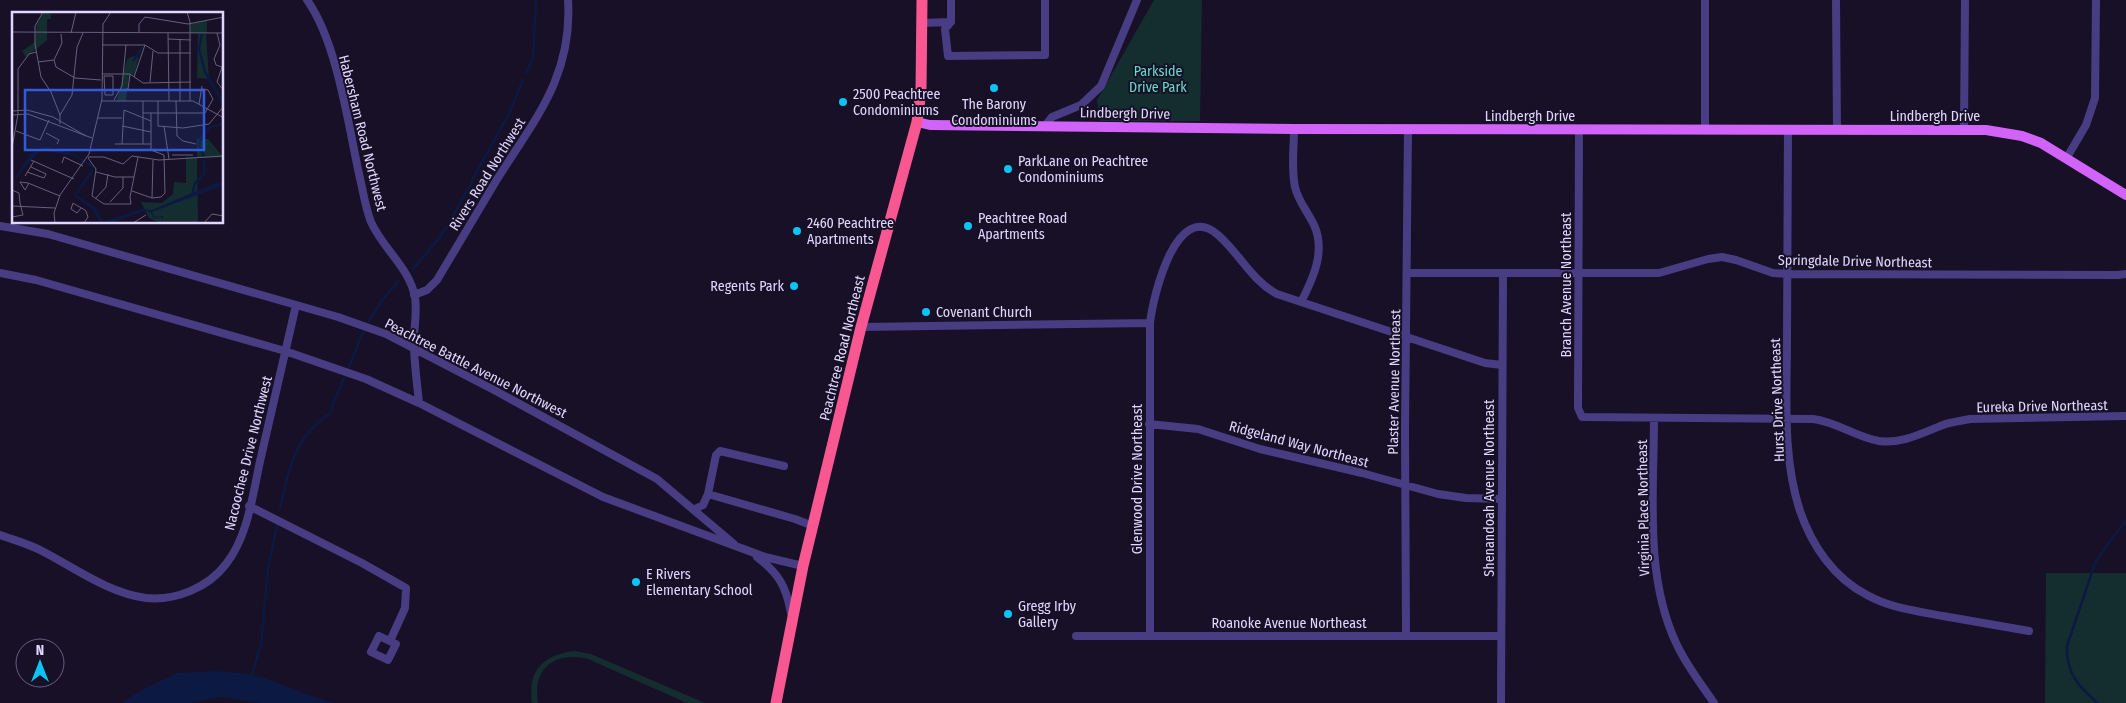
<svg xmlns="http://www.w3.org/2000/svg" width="2126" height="703" font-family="'Fira Sans Condensed',sans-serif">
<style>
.green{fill:#142e30}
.water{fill:#0c1a43}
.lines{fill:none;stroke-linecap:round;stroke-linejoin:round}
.stream{stroke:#0c1a43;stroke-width:2.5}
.minor{stroke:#483d83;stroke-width:8}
.major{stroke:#d263f9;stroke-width:10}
.highway{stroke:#f95792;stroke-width:11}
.poi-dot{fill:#0bc3f6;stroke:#171026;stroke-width:2}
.labels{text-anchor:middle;stroke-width:4;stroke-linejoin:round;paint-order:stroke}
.park-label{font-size:14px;fill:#65dccc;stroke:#171026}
.poi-label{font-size:14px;fill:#e0d7fd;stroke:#171026;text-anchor:start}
.street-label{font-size:14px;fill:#e0d7fd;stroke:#171026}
.inset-river{fill:none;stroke:#0c1a43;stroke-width:2.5}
.inset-road{fill:none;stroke:#67607c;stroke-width:1}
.view{fill:#305cdc;fill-opacity:0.15;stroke:#305cdc;stroke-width:2.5}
.inset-edge{fill:none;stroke:#e0d7fd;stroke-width:2.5}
</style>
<rect width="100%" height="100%" fill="#171026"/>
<path class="green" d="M1154,0H1202L1200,121H1100L1097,100Z
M2046,573H2126V703H2045Z
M574,651L591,654L705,703H687L588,659C555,651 532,668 538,703H532C527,670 544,655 574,651Z"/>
<path class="water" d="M215,671C231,672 248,673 264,678C288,686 310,697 334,703H260L220,697L189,703H122L143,689L177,673Z"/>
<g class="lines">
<path class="stream" d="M526,73L533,57L536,0
M413,269C425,255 438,241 448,225C457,212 461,196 472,184V180L509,114L523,80
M369,321L382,300L399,281
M349,367L363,332
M280,508C289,469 294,436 331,413L334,401L344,378
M251,678L261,644L268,569L277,525
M2098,703C2078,687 2066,672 2067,646L2095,563L2109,542L2126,521"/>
<path class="minor" d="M307,0C337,42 348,123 359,174C363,190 365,207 371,222C383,249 409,267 415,297C417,310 415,322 414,335C413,357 417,381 419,403
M951,0V22L945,29L948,56L1045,55V0
M1705,0V130
M1836,0L1837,130
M922,23L951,22
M1045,126L1052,117L1081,105L1101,86L1137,0
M1294,129C1294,147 1291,169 1295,187C1298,201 1308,212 1314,225C1326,251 1313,279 1301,302
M1964,129L1965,0
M1579,130L1578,408L1582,417L1813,419C1837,422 1856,437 1879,441C1902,444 1922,433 1943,425C1951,422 1961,421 1970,419L2126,416
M1788,130C1788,200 1787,269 1787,338C1787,396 1782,456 1800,511C1812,546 1834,578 1867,595C1890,608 1917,611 1943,616C1971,621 2000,626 2029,631
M2066,159L2086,125L2095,98L2096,0
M0,226L48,234L338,317L386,334L494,390L657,479L734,544
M0,273L36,280L285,351L366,379L419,403L603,497L765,557L803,566
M1408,273H1659L1708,259L1722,257L1736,260L1773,273L1787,274L2118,275L2126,274
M414,295L427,290L437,280C457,247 476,214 496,181C534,120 573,77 568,0
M861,327L1150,323
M1654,418C1654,492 1644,577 1677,645C1687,666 1701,684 1714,703
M1149,424L1198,429L1260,449L1362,473L1438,494L1466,498L1502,499
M708,494L795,519L813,526
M249,506L362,563L406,588L405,608L390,641
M695,509L703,505L708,494L716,455L720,451L784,466
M0,535C14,540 29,544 42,551C75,568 108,593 146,598C175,601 208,588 226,564C249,535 253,491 261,457C273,406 284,356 296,305
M757,557C779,574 786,586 791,613
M379,636L396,644L388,660L371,652Z
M1076,636H1501
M1150,636V323C1153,297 1176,198 1218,235C1239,253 1252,281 1277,294L1485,363L1502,365
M1406,636L1405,430L1408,129
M1501,703L1503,273"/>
<path class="major" d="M917,122L930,125L1294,129L1986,130L2022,136L2041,143L2126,195"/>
<path class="highway" d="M776,703L803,566L861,327L917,122L921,91L922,0"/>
</g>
<g class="poi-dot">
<circle cx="994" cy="88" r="5"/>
<circle cx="843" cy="102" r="5"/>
<circle cx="1008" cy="169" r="5"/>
<circle cx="968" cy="226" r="5"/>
<circle cx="797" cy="231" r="5"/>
<circle cx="794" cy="286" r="5"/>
<circle cx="926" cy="312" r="5"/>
<circle cx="636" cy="582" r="5"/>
<circle cx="1008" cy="614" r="5"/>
</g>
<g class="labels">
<g class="park-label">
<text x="1158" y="76">Parkside<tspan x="1158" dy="16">Drive Park</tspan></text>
</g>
<g class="poi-label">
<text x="853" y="99">2500 Peachtree<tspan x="853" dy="16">Condominiums</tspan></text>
<text x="994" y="109" text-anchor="middle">The Barony<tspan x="994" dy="16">Condominiums</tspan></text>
<text x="1018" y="166">ParkLane on Peachtree<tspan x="1018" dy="16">Condominiums</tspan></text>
<text x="978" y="223">Peachtree Road<tspan x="978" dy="16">Apartments</tspan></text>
<text x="807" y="228">2460 Peachtree<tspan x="807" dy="16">Apartments</tspan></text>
<text x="784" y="291" text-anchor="end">Regents Park</text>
<text x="936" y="317">Covenant Church</text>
<text x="646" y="579">E Rivers<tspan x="646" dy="16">Elementary School</tspan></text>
<text x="1018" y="611">Gregg Irby<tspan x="1018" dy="16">Gallery</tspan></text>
</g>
<g class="street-label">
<text transform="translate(1125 113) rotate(1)" y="5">Lindbergh Drive</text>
<text x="1530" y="121">Lindbergh Drive</text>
<text x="1935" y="121">Lindbergh Drive</text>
<text transform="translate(363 133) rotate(76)" y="5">Habersham Road Northwest</text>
<text transform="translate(487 174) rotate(-58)" y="5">Rivers Road Northwest</text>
<text transform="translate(1855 261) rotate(1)" y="5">Springdale Drive Northeast</text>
<text transform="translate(1566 285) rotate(-90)" y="5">Branch Avenue Northeast</text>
<text transform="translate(842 348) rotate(-76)" y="5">Peachtree Road Northeast</text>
<text transform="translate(476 368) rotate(27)" y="5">Peachtree Battle Avenue Northwest</text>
<text transform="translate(1394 382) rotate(-89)" y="5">Plaster Avenue Northeast</text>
<text transform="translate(1777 400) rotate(-92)" y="5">Hurst Drive Northeast</text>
<text transform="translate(2042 406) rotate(-1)" y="5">Eureka Drive Northeast</text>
<text transform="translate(1299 444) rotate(15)" y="5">Ridgeland Way Northeast</text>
<text transform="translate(248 453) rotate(-76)" y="5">Nacoochee Drive Northwest</text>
<text transform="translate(1137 479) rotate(-90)" y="5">Glenwood Drive Northeast</text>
<text transform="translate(1489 488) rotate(-90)" y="5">Shenandoah Avenue Northeast</text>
<text transform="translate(1643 508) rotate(-91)" y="5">Virginia Place Northeast</text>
<text x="1289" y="628">Roanoke Avenue Northeast</text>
</g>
</g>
<g transform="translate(12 12)">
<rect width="211" height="211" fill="#171026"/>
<path d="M32,0L39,2V7H35V28L14,45L10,39L23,30L25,12ZM195,8V21H179V12ZM186,22H194L197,67L185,66ZM127,42L123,61L117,64L114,89H105L115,47ZM185,127H196L211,145L185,146L186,211H148L137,206L129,190L150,191L161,182L162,170L174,171V145H185Z" fill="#142e30"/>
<path d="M33,135L60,141L81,153L80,162L64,183L83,195L91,210L129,197L140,198L203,171L211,170L212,173L140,200L143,205L151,204V211L150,205L142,206L138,200L132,199L100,211H89L81,198L62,184L80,156L62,144L28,138L0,171L18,142Z" fill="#0c1a43"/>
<path class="inset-river" d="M190,21L187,37L193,60L212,92M121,49L131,35M192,145L187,134L189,126L198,115L212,112M180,183L183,171L192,162V148"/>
<path class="inset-road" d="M31,0L23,14V32L29,65L39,80L48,103M175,0L178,10V89M133,5L176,12L212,5M0,20L212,21M59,21L64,0M127,21V12L133,5M156,21L157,89M205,21L208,33L202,47L204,53L210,55M156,27L179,28M168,28V89M90,33H133L146,41H179M42,48L44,55L63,66L89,68M42,48L50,31L49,22M26,50L42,48M210,55L205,70L212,79M90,62H118L131,71L179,70M92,64H101V83H93ZM122,65L133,33M138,70L141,39M109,78L116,77L118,63M102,88L110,74L114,33M90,89H181L212,106M146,89V114L171,116L197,112L212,94M164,89L165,124L171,129L184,132M187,92L190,74M0,99L15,98L41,105L74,124M131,101H193L201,87L196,78L190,77M0,103L16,102L80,126M86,106H110M48,112V103L60,83L65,35L71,21M110,114L139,120M152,114L157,147M4,119L28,128L37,108M34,121L47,128L45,132M103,132H139M110,132L112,98L139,109M131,132V89M0,136L6,102V57L17,42L24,40M160,143H181M76,145H92L111,152L120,144L147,148L212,144M76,146L84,157L80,184L92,192H119L118,185L126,145M19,148L62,167M50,151L52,145L71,154M15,160L32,166L34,162L19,155M84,160L103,165H122M13,164L22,149M17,171L13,178L8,170L16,171L48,184M0,178L7,181L8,191M120,179L140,186L149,185L153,181L152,143L139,138V101M84,186L94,175L96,162M140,186L141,148M98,190L111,176V165M0,194L43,196M69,196L65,201L59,197L61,191L64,193L73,198L74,199L76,205L72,211M0,205L11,203L8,191M43,211L42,201L48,183L77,142L90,87L91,12L99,0M121,211L134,203M192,211L200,202L212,204"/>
<path class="view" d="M13,78H192V138H13Z"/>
<rect width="211" height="211" class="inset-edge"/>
</g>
<g transform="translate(40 663)"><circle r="24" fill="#171026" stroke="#67607c"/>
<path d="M0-4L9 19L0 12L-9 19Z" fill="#0bc3f6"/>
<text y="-8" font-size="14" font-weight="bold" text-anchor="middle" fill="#e0d7fd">N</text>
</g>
</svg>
